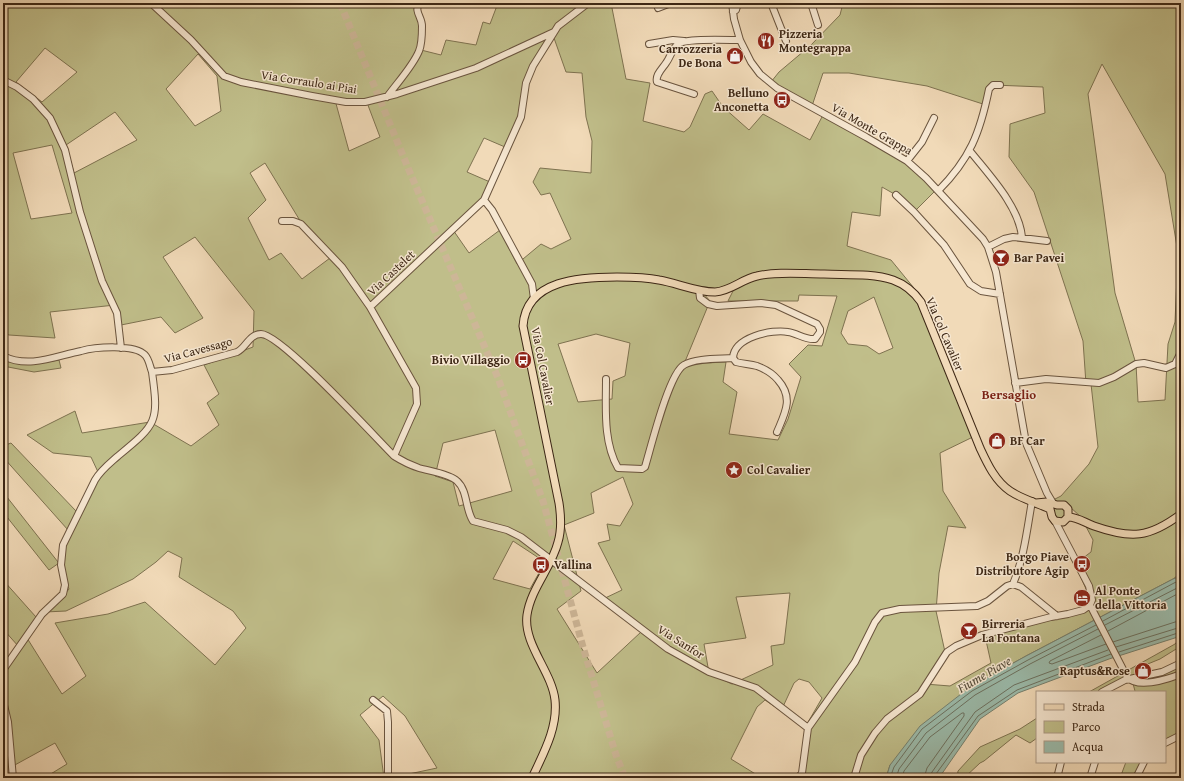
<svg xmlns="http://www.w3.org/2000/svg" width="1184" height="781" font-family="'Gentium Book Plus',serif">
<style>
.green{fill:#c0be8a;stroke:#7e7250;fill-rule:evenodd}
.water{fill:#9bbbab;stroke:#75806f}
.lines{fill:none;stroke-linecap:round;stroke-linejoin:round}
.shore{stroke:#6c7160;stroke-width:1}
.major-tunnel{stroke:#cdb697;stroke-width:7;stroke-dasharray:7 3.5;stroke-linecap:butt}
.minor-casing{stroke:#6a543e;stroke-width:8}
.major-casing{stroke:#3d2715;stroke-width:9}
.minor{stroke:#f6e7d1;stroke-width:6}
.major{stroke:#f1dab8;stroke-width:7}
.labels{text-anchor:middle;stroke-width:3;stroke-linejoin:round;paint-order:stroke}
.poi-label{font-size:12px;font-weight:bold;fill:#3d2715;stroke:#f6e7d1;text-anchor:start}
.street-label{font-size:12px;fill:#3d2715;stroke:#f6e7d1}
.neighbourhood-label{font-size:13px;font-weight:bold;fill:#7a1f14;stroke:#f6e7d1}
.water-label{font-size:13px;font-style:italic;fill:#544c3a;stroke:#f6e7d1}
</style>
<rect width="100%" height="100%" fill="#f1dab8"/>
<filter id="stains"><feTurbulence type="fractalNoise" baseFrequency=".005" numOctaves="4"/><feColorMatrix values="0 0 0 0 .2 0 0 0 0 .09 0 0 0 0 .02 0 0 0 .5 -.17"/></filter>
<radialGradient id="worn" r=".72"><stop offset=".6" stop-color="#630" stop-opacity="0"/><stop offset="1" stop-color="#630" stop-opacity=".3"/></radialGradient>
<path class="green" d="M3,3H420L419,6L421,50L441,55L446,40L476,45L483,22L490,24L498,3H611L626,79L650,83L643,121L684,132L690,127L705,94L712,91L723,107L749,130L763,114L810,140L824,113L892,149L938,188L914,212L896,195L882,187L880,216L852,212L847,246L891,260L918,293L977,435L940,453L943,491L966,528L948,526L939,573L936,611L945,652L925,684L950,686L991,663L985,636L1056,618L1087,606L1090,598L1075,564L1091,552L1093,540L1081,517L1070,507L1053,500L1061,496L1089,464L1098,447L1091,384H1086L1083,341L1034,192L1009,157L1010,124L1045,113L1043,87L993,85L986,105L927,86L849,73H823L812,106L771,82L779,72L811,45L840,15L843,3H1181V573L1173,579L1026,656L970,687L890,765L886,778H801L807,724L822,698L809,682L799,679L794,683L781,711L765,700L757,707L731,759L762,778H390L437,768L405,716L383,696L360,715L379,740L384,778H49V775L67,764L55,743L13,766L7,717L3,718V666L19,647L3,629V580L36,617L60,600L69,589L59,563L49,570L3,512V492L58,562L68,530L3,457V446L11,443L76,511L98,472L91,457L53,453L27,435L75,411L82,433L150,422L191,446L219,425L207,403L219,394L204,365L253,347L254,311L195,237L163,257L203,318L175,333L161,317L121,325L115,305L50,312L55,338L9,335L3,333V221L7,220L3,208ZM554,38L566,72L582,73L586,117L592,141L591,173L540,168L533,182L541,195L550,193L571,239L551,249L541,244L517,264L500,230L469,253L451,227L482,199L490,182L467,172L484,138L505,147L514,128L536,60ZM45,48L77,72L42,102L16,82ZM198,54L217,76L221,111L195,126L166,89ZM1102,64L1165,174L1178,253L1175,322L1168,344L1165,400L1138,402L1136,364L1115,293L1088,94ZM335,100H366L380,137L349,151ZM115,112L137,140L74,173L66,145ZM52,145L72,213L31,219L13,153ZM265,163L299,219L330,258L302,279L281,253L269,260L248,218L266,200L250,173ZM697,286L733,291L728,301H798L799,295L837,296L822,346L808,345L789,364L801,377L788,419L778,440L729,434L737,392L723,382L726,362L684,364L710,301ZM874,297L893,348L879,354L867,346L848,344L841,333L848,311ZM596,334L630,343L625,376L613,381L612,399L578,402L558,344ZM495,430L512,491L459,506L453,482L435,476L443,443ZM623,477L633,504L620,526L607,524L610,540L598,543L622,590L601,600L641,632L597,673L557,609L581,591L564,525L594,513L591,493ZM513,541L545,562L530,589L493,579ZM168,551L182,558L179,577L233,611L246,628L215,665L145,602L108,614L55,623L86,676L62,694L27,638L45,612L66,611L133,579L156,562ZM790,593L784,644L771,646L773,665L732,684L709,673L704,644L746,638L736,597Z
M3,358L33,364L59,360L61,368L34,372L3,366Z
M1061,505L1069,514L1057,522L1052,510L1055,506Z
M1181,637V646L1160,659L1138,668L1133,679L1181,665V736L1165,743V692H1134L1135,691L1132,680L1101,692H1089L1175,644Z
M1037,718V738L1030,743L1016,735L984,761L980,763L964,778H957L958,771L980,747L1020,729Z
M1126,762H1145L1136,778H1120Z"/>
<path class="water" d="M1181,576V636L1109,659L1018,693L980,719L941,775L937,778H886L890,765L920,726L970,687L1026,656L1173,579Z"/>
<g class="lines">
<path class="shore" d="M1103,621L1174,583L1181,580
M1105,625L1181,586
M1108,631L1181,592
M1101,635L1050,661L1049,663L1052,664L1106,644
M1113,642L1175,622L1181,621
M1116,647L1181,627
M1119,652L1181,632
M890,778L894,767L922,729L972,691L1028,660L1096,625
M896,778L899,769L926,733L975,695L1030,664L1098,629
M902,778L904,771L930,737L962,713H964V716L927,768L924,778
M930,778L932,772L975,712L1014,685L1108,650
M935,778L936,774L978,716L1017,690L1111,654"/>
<path class="major-tunnel" d="M340,3L411,175L498,378L543,501L583,647L616,755L625,778"/>
<defs>
<path id="minor" d="M151,3L191,40L224,76L241,82L312,96L346,102H365L397,94L476,68L554,32
M732,3L734,19L740,40L751,62L760,74L777,88L866,137L907,161L926,178L983,239L988,247L996,272L1026,443L1047,493L1053,503
M771,3L786,41
M811,3L818,25
M658,8L671,3
M733,12L736,10L738,3
M649,44L673,40L684,41
M3,80L17,87L33,99L50,118L65,150L80,212L102,281L117,313L121,348
M694,94L657,82C655,75 662,69 666,63C670,58 672,49 678,44C686,38 727,40 740,40
M387,97C397,83 413,66 419,51C422,44 422,34 422,26C422,17 414,12 419,3
M970,151C989,175 1019,206 1022,237
M907,161L922,142L934,118
M938,191C970,159 980,133 989,89L993,85H1000
M896,195L914,212L944,245L970,284L981,291L1000,294
M484,200L492,210L532,284L534,299
M282,221H293L301,224L342,267L370,307L416,388L417,404L394,456
M988,247L1004,239L1013,237L1047,241
M699,290L700,298L708,304L717,306L761,303L776,305L817,324L820,329V332L815,339C805,340 797,333 788,332C772,329 734,337 733,358L736,362C743,364 750,364 757,366C765,369 773,374 778,380C794,398 785,413 777,432
M370,307L484,200L521,117L526,83L533,66L558,26L588,3
M3,356C29,369 56,356 81,351C95,347 135,344 145,355C149,359 150,367 152,372
M606,379C606,408 603,442 618,468L642,469L645,467C651,447 669,373 684,365C695,358 719,359 733,358
M1015,383L1046,379L1099,383L1114,377L1136,364L1144,363L1166,368L1175,364L1181,352
M1055,521L1089,586L1092,600L1090,605
M1013,584C1024,558 1027,530 1032,501
M1090,605L1127,677C1138,689 1168,679 1181,674
M3,670L42,614L63,594L65,585L61,565L63,545L95,480C101,470 109,464 118,456C157,424 159,422 152,372L172,370L237,352C246,348 249,334 261,334C281,334 374,436 394,456C402,461 410,465 419,468C429,471 450,474 457,481C468,491 465,509 473,521L507,530L521,537L668,649L709,672L756,688L808,728
M1102,692L1125,680L1162,672L1181,663
M373,700L387,711L388,722V778
M3,701L8,722L13,778
M1165,743L1181,735
M798,778L802,773L808,728L855,662L875,622L882,613L900,609L977,606L988,601L1007,586L1013,584L1021,587L1057,616
M854,778L861,755L875,733L887,719L920,694L947,652L956,646L982,635L1051,617L1068,614L1083,610L1090,605
M1057,778L1061,762
M1090,778L1095,762
M1136,778L1144,762"/>
<path id="major" d="M1068,517C1078,517 1085,523 1094,526C1131,539 1149,538 1181,514
M532,778C543,754 558,728 555,700C552,672 523,644 527,615C531,588 552,567 558,542C562,529 561,516 559,503L523,326C526,279 582,277 617,277C631,277 645,277 659,280C677,283 696,292 715,292C731,291 742,279 757,276C778,271 802,274 824,274C846,275 872,273 893,280C904,284 914,292 921,302L980,448C987,463 995,481 1010,491C1022,499 1037,503 1050,509L1052,517L1055,521L1063,522L1068,517V509L1064,505H1057L1047,502L1036,503"/>
</defs>
<use href="#minor" class="minor-casing"/>
<use href="#major" class="major-casing"/>
<use href="#minor" class="minor"/>
<use href="#major" class="major"/>
</g>
<defs>
<symbol id="restaurant-disc" viewBox="-11 -11 22 22"><circle r="9.5" fill="#8f2418" stroke="#f6e7d1"/><path d="M-5-6h1v4h1v-4h1v4h1v-4h1v5L-1.5 .5V6h-2V.5L-5-1ZM5-6V6H3V1.5H1.5Q1.5-4 5-6Z" fill="#fff"/></symbol>
<symbol id="shop-disc" viewBox="-11 -11 22 22"><circle r="9.5" fill="#8f2418" stroke="#f6e7d1"/><path d="M-5-2.5h2.3a2.7 3.5 0 0 1 5.4 0H5L5.5 6h-11ZM-1.5-2.5h3a1.5 2.3 0 0 0-3 0Z" fill="#fff"/></symbol>
<symbol id="bus-disc" viewBox="-11 -11 22 22"><circle r="9.5" fill="#8f2418" stroke="#f6e7d1"/><path d="M-5-6H5V4H4V6H2V4H-2V6H-4V4H-5ZM-3.5-4V0h7V-4ZM-3.5 1.2v1.5H-2V1.2ZM2 1.2v1.5H3.5V1.2Z" fill="#fff"/></symbol>
<symbol id="bar-disc" viewBox="-11 -11 22 22"><circle r="9.5" fill="#8f2418" stroke="#f6e7d1"/><path d="M-6-5H6L.8 .8V4.5H3.5V6h-7V4.5H-.8V.8Z" fill="#fff"/></symbol>
<symbol id="sight-disc" viewBox="-11 -11 22 22"><circle r="9.5" fill="#8f2418" stroke="#f6e7d1"/><path d="M0-6L1.8-2.2L6-1.7L2.9 1.2L3.7 5.4L0 3.3L-3.7 5.4L-2.9 1.2L-6-1.7L-1.8-2.2Z" fill="#fff"/></symbol>
<symbol id="hotel-disc" viewBox="-11 -11 22 22"><circle r="9.5" fill="#8f2418" stroke="#f6e7d1"/><path d="M-6-4.5h1.5V1H6V5H4.5V3h-9V5H-6ZM-4 0a1.8 1.8 0 1 1 3.6 0ZM.5 0V-2.5h3Q6-2.5 6 0Z" fill="#fff"/></symbol>
</defs>
<g fill-rule="evenodd">
<use href="#restaurant-disc" x="756" y="31" width="20" height="20"/>
<use href="#shop-disc" x="725" y="46" width="20" height="20"/>
<use href="#bus-disc" x="772" y="90" width="20" height="20"/>
<use href="#bar-disc" x="991" y="248" width="20" height="20"/>
<use href="#bus-disc" x="513" y="350" width="20" height="20"/>
<use href="#shop-disc" x="987" y="431" width="20" height="20"/>
<use href="#sight-disc" x="724" y="460" width="20" height="20"/>
<use href="#bus-disc" x="1072" y="554" width="20" height="20"/>
<use href="#bus-disc" x="531" y="555" width="20" height="20"/>
<use href="#hotel-disc" x="1072" y="588" width="20" height="20"/>
<use href="#bar-disc" x="959" y="621" width="20" height="20"/>
<use href="#shop-disc" x="1133" y="661" width="20" height="20"/>
</g>
<g class="labels">
<g class="poi-label">
<text x="779" y="38">Pizzeria<tspan x="779" dy="14">Montegrappa</tspan></text>
<text x="722" y="53" text-anchor="end">Carrozzeria<tspan x="722" dy="14">De Bona</tspan></text>
<text x="769" y="97" text-anchor="end">Belluno<tspan x="769" dy="14">Anconetta</tspan></text>
<text x="1014" y="262">Bar Pavei</text>
<text x="510" y="364" text-anchor="end">Bivio Villaggio</text>
<text x="1010" y="445">BF Car</text>
<text x="747" y="474">Col Cavalier</text>
<text x="1069" y="561" text-anchor="end">Borgo Piave<tspan x="1069" dy="14">Distributore Agip</tspan></text>
<text x="554" y="569">Vallina</text>
<text x="1095" y="595">Al Ponte<tspan x="1095" dy="14">della Vittoria</tspan></text>
<text x="982" y="628">Birreria<tspan x="982" dy="14">La Fontana</tspan></text>
<text x="1130" y="675" text-anchor="end">Raptus&amp;Rose</text>
</g>
<g class="street-label">
<text transform="translate(309 82) rotate(9)" y="4">Via Corraulo ai Piai</text>
<text transform="translate(872 129) rotate(30)" y="4">Via Monte Grappa</text>
<text transform="translate(391 273) rotate(-43)" y="4">Via Castelet</text>
<text transform="translate(945 334) rotate(67)" y="4">Via Col Cavalier</text>
<text transform="translate(198 350) rotate(-15)" y="4">Via Cavessago</text>
<text transform="translate(543 366) rotate(79)" y="4">Via Col Cavalier</text>
<text transform="translate(681 642) rotate(32)" y="4">Via Sanfor</text>
</g>
<g class="neighbourhood-label">
<text x="1009" y="399">Bersaglio</text>
</g>
<g class="water-label">
<text transform="translate(984 674) rotate(-30)" y="5">Fiume Piave</text>
</g>
</g>
<rect width="1184" height="781" fill="none" stroke="#f1dab8" stroke-width="16"/>
<rect x="4" y="4" width="1176" height="773" fill="none" stroke="#3d2715" stroke-width="2"/>
<rect x="8" y="8" width="1168" height="765" fill="none" stroke="#3d2715"/>
<rect x="1036" y="691" width="130" height="72" fill="#f6e7d1" stroke="#ac9a86"/>
<rect x="1044" y="704" width="20" height="6" fill="#f1dab8" stroke="#ac9a86"/>
<text x="1072" y="711" font-size="12" fill="#3d2715">Strada</text>
<rect x="1044" y="721" width="20" height="12" fill="#c0be8a" stroke="#ac9a86"/>
<text x="1072" y="731" font-size="12" fill="#3d2715">Parco</text>
<rect x="1044" y="741" width="20" height="12" fill="#9bbbab" stroke="#ac9a86"/>
<text x="1072" y="751" font-size="12" fill="#3d2715">Acqua</text>
<rect width="100%" height="100%" filter="url(#stains)"/>
<rect width="100%" height="100%" fill="url(#worn)"/>
</svg>
